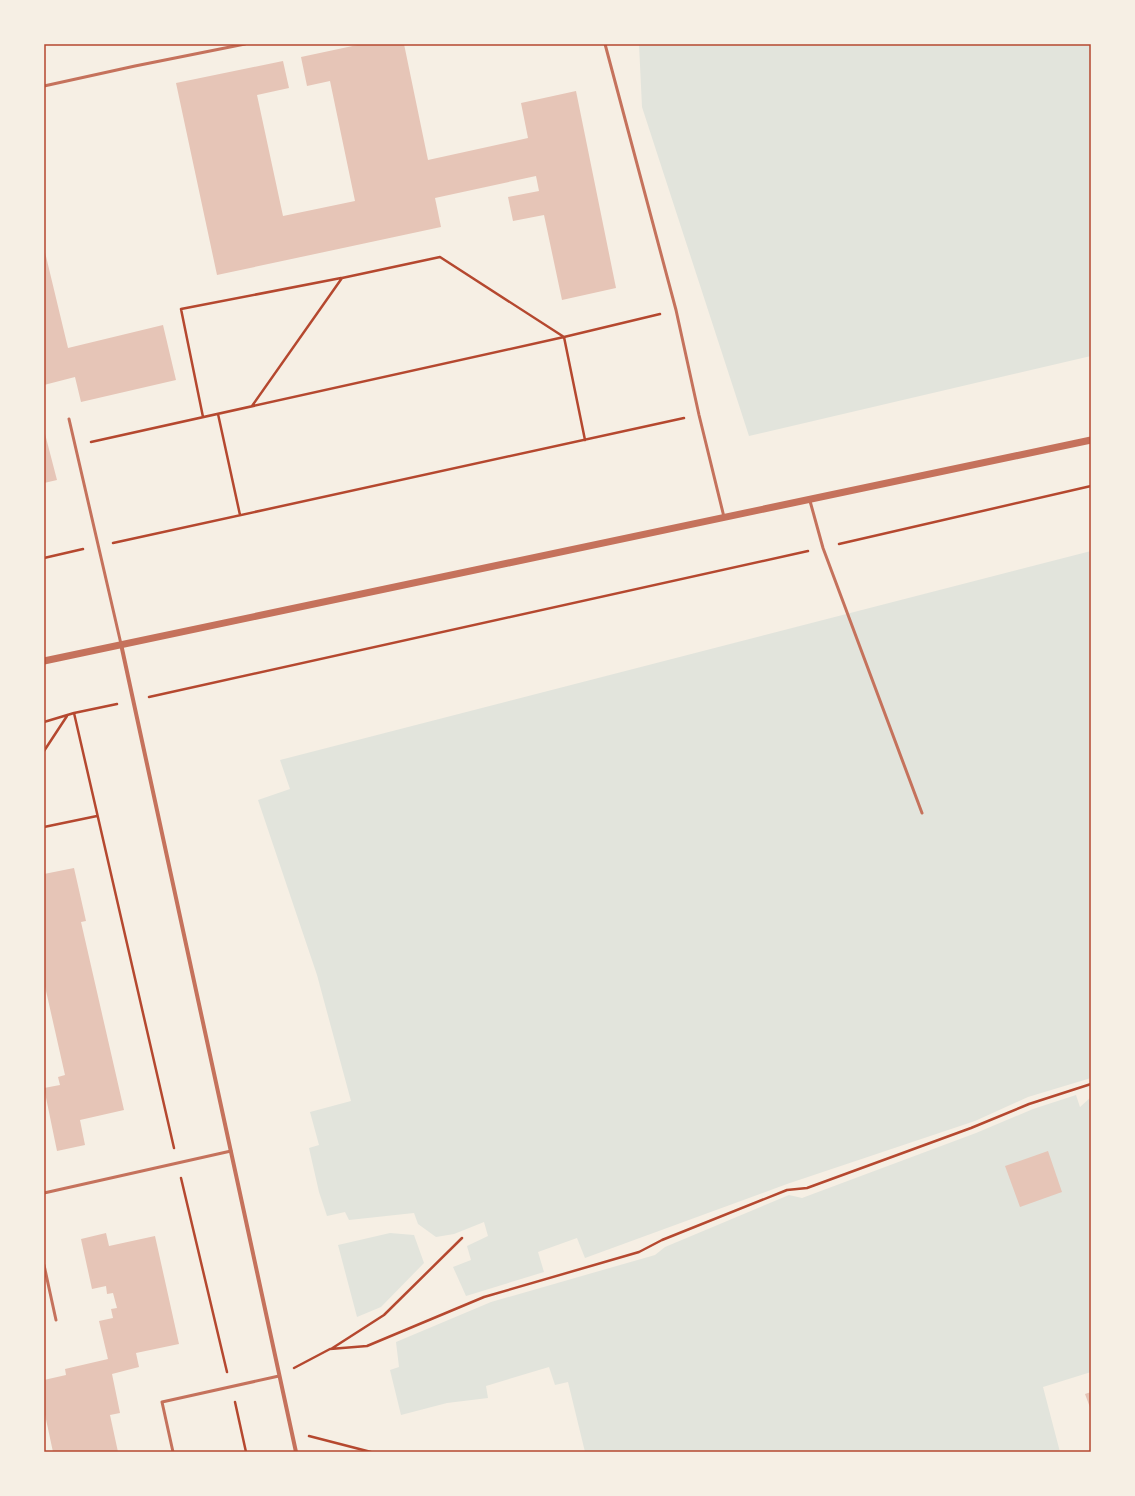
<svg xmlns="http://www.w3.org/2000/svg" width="1135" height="1496" font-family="Inter,sans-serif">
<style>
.green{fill:#e2e4dc}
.building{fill:#e6c5b7}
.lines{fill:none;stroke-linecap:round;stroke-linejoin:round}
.path{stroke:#b5482f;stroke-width:2.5}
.service{stroke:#c5725c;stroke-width:3}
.minor{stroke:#c5725c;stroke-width:4}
.tertiary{stroke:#c5725c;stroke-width:7}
.neatline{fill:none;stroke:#b5482f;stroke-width:1.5}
</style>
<rect width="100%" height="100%" fill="#f6efe4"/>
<path class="green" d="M639,44H1091V356L749,436L642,107Z
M1091,551V1078L1028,1097L975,1121L787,1184L585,1258L577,1238L538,1252L544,1272L466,1296L453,1267L471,1260L467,1246L488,1236L484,1222L454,1234L436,1237L418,1224L414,1213L349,1220L345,1212L327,1216L319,1192L309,1148L319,1145L310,1112L351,1101L317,975L258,800L290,789L280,760Z
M1076,1095L1080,1107L1091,1097V1372L1043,1387L1060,1452H585L568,1382L555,1385L549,1367L486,1386L488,1398L447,1403L401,1415L390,1370L399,1367L396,1342L491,1302L655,1255L665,1247L789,1195L802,1198L976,1133L1033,1109Z
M390,1233L414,1235L424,1263L381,1307L357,1317L338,1245Z"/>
<path class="building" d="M362,44H404L428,160L528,138L521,103L576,91L616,288L562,300L544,215L513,221L508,197L539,191L536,176L435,198L441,227L217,275L176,83L283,61L289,88L257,95L283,216L355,201L330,81L307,86L301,57Z
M44,248L68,348L163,325L176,380L81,402L75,377L44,385Z
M44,430L57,480L44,483Z
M74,868L86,921L81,922L124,1110L80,1120L85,1145L57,1151L44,1088L60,1085L58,1077L65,1075L44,982V874Z
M1048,1151L1062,1192L1020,1207L1005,1166Z
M106,1233L109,1246L155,1236L179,1344L136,1353L139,1367L112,1374L120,1413L110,1415L118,1452H53L44,1410V1380L66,1375L65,1369L108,1359L99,1321L113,1318L111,1309L117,1308L113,1293L107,1294L106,1286L92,1289L81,1239Z
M1091,1392V1410L1085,1394Z"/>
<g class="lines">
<path class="path" d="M252,406L342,278L440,257L564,337L585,440
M218,414L240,515
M203,417L181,309L341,278
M91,442L564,337L660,314
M113,543L684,418
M839,544L1091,486
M44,558L83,549
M149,697L808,551
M74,713L174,1148
M44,722L74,713L117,704
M44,751L67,716
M44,827L97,816
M181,1178L227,1372
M331,1349L384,1315L462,1238
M294,1368L330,1349L367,1346L484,1297L639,1252L662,1240L787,1190L807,1188L971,1128L1029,1104L1091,1084
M235,1402L246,1452
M309,1436L371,1452"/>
<path class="service" d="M605,44L676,310L699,415L724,517
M44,86L135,66L245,44
M69,419L121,644
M810,501L823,548L922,813
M44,1193L231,1151
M44,1265L56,1320
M173,1452L162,1402L279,1376"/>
<path class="minor" d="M121,644L296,1452"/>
<path class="tertiary" d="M44,661L1091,440"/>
</g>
<rect width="1135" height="1496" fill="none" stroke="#f6efe4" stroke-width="90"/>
<rect x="45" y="45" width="1045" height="1406" class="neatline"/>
</svg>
